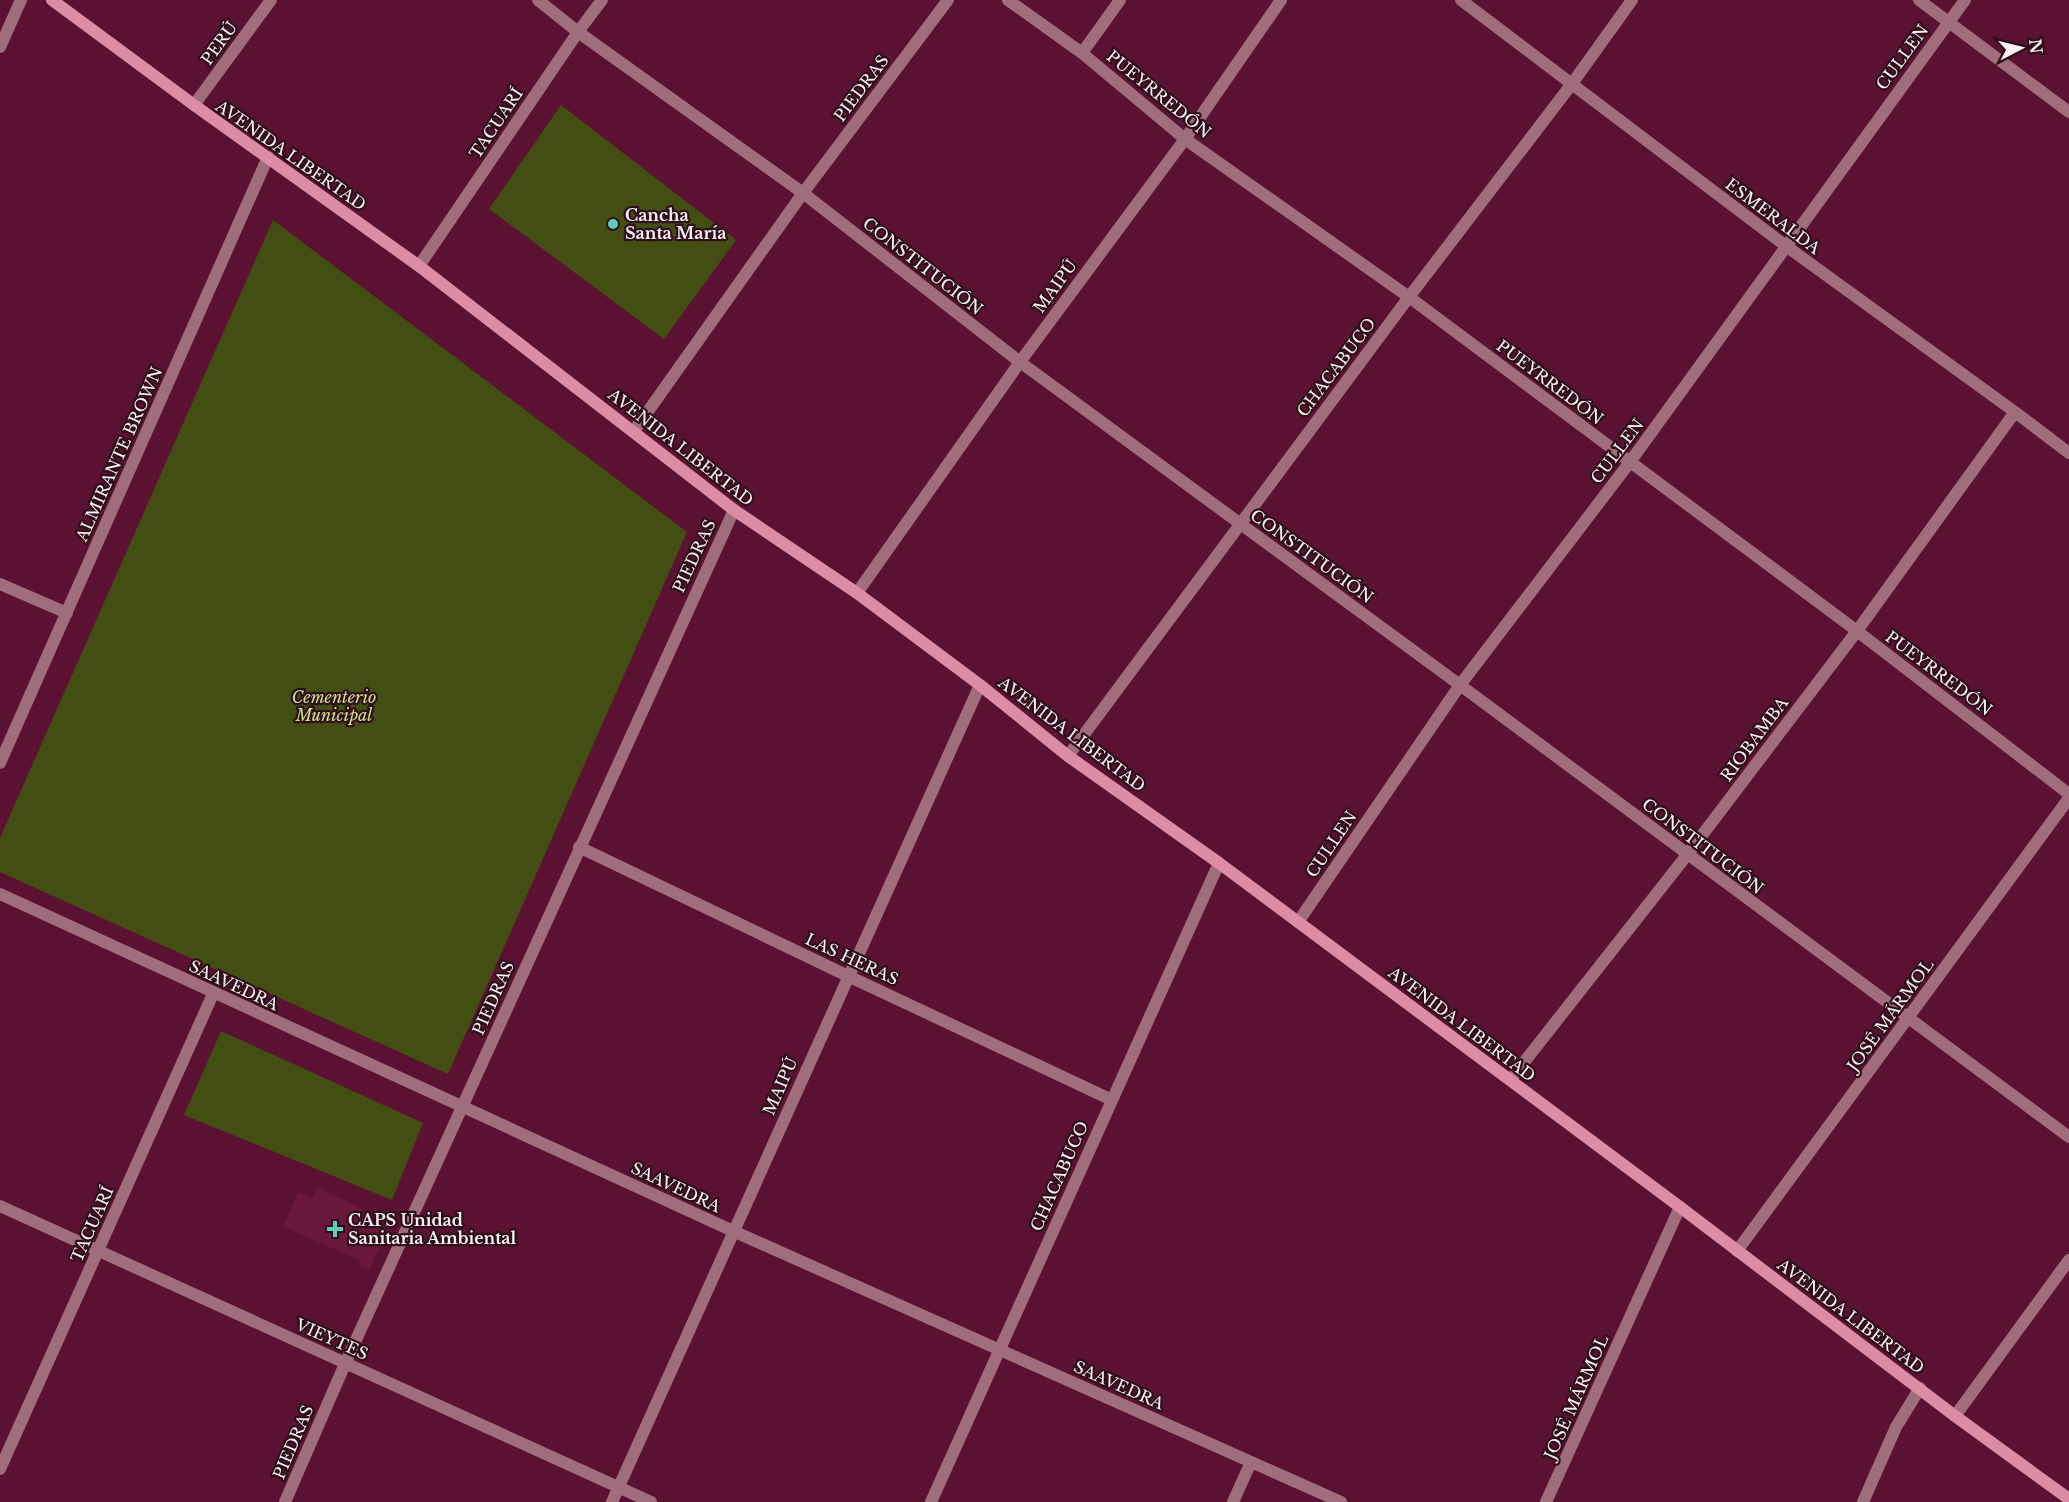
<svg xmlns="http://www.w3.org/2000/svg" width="2069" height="1502" font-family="'Libre Baskerville',serif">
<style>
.built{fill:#69173b}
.green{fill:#434e13}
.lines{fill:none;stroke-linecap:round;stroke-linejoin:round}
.street{stroke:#9f6d7c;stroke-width:12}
.secondary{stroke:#dc8ca5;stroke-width:12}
.poi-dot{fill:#5dceb9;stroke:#2e0e1a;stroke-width:2}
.labels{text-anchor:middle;stroke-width:4.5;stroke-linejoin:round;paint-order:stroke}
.street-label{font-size:16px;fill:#faf1f3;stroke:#2e0e1a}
.poi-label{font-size:16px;font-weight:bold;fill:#faf1f3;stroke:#2e0e1a;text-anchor:start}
.park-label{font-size:16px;font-style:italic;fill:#cfe486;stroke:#2e0e1a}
</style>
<rect width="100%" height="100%" fill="#5b1232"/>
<path class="built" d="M317,1188L363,1209L359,1219L386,1231L369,1271L359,1267L361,1261L283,1226L298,1192L313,1198Z"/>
<path class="green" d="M561,105L736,240L664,339L489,209Z
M273,220L687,532L448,1074L0,872V838Z
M221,1031L423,1123L392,1200L184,1115Z"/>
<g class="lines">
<path class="street" d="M538,0L578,32L803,193L1020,362L1460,685L2069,1137
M1008,0L1082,53L1185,139L1409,297L1857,631L2069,794
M1461,0L1786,246L2015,412L2069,453
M1919,0L2069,112
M0,47L21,0
M1082,53L1120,0
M194,105L271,0
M419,266L578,32L602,0
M634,431L803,193L948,0
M0,584L67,613
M857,593L1020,362L1185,139L1281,0
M1068,756L1409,297L1571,85L1632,0
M0,763L268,157
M579,847L848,976L1112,1100
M0,894L733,1231L1341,1502
M1298,922L1460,685L1630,462L1965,0
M1510,1080L1687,855L1857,631L2015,412
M0,1206L651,1502
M1737,1251L2069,798
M1955,1416L2069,1260
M0,1469L213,994
M285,1502L345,1364L734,510
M612,1502L980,685
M931,1502L1219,863
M1233,1502L1251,1462
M1546,1502L1680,1207
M1863,1502L1896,1427L1920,1388"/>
<path class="secondary" d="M52,0L194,105L419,266L734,510L857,593L980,685L1068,756L1219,863L1680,1207L1955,1416L2069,1499"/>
</g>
<g class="poi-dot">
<circle cx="613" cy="224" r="6"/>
<path d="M332 1220h6v6h6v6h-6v6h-6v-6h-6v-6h6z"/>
</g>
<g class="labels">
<g class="street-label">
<text transform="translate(219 43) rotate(-54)" y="6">PERÚ</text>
<text transform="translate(1902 57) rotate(-54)" y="6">CULLEN</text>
<text transform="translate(861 88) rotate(-53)" y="6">PIEDRAS</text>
<text transform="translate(1159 94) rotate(39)" y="6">PUEYRREDÓN</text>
<text transform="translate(496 123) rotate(-56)" y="6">TACUARÍ</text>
<text transform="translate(291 155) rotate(35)" y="6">AVENIDA LIBERTAD</text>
<text transform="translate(1773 216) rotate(37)" y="6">ESMERALDA</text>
<text transform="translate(923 266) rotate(38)" y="6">CONSTITUCIÓN</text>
<text transform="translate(1055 286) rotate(-54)" y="6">MAIPÚ</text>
<text transform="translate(1336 367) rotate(-53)" y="6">CHACABUCO</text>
<text transform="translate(1550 382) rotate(37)" y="6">PUEYRREDÓN</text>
<text transform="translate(681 447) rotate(38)" y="6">AVENIDA LIBERTAD</text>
<text transform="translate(1617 451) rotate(-53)" y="6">CULLEN</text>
<text transform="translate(119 454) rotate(-66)" y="6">ALMIRANTE BROWN</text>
<text transform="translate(694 556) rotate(-65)" y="6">PIEDRAS</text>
<text transform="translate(1312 556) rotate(36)" y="6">CONSTITUCIÓN</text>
<text transform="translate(1939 673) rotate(37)" y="6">PUEYRREDÓN</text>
<text transform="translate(1072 734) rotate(37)" y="6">AVENIDA LIBERTAD</text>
<text transform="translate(1754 739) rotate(-53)" y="6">RIOBAMBA</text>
<text transform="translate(1331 844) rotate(-56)" y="6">CULLEN</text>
<text transform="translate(1703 846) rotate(37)" y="6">CONSTITUCIÓN</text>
<text transform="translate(852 959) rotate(25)" y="6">LAS HERAS</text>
<text transform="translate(234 985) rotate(25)" y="6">SAAVEDRA</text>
<text transform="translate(493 998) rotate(-66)" y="6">PIEDRAS</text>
<text transform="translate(1890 1015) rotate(-54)" y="6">JOSÉ MÁRMOL</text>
<text transform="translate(1462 1024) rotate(37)" y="6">AVENIDA LIBERTAD</text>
<text transform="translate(780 1086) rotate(-66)" y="6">MAIPÚ</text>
<text transform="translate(1059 1176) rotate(-66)" y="6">CHACABUCO</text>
<text transform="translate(676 1187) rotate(25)" y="6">SAAVEDRA</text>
<text transform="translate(92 1224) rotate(-66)" y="6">TACUARÍ</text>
<text transform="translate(1851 1316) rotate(37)" y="6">AVENIDA LIBERTAD</text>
<text transform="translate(332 1339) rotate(24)" y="6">VIEYTES</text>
<text transform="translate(1119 1385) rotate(24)" y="6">SAAVEDRA</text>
<text transform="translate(1576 1397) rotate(-66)" y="6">JOSÉ MÁRMOL</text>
<text transform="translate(293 1442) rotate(-67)" y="6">PIEDRAS</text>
</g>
<g class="poi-label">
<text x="625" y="221">Cancha<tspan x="625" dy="18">Santa María</tspan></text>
<text x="348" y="1226">CAPS Unidad<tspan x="348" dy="18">Sanitaria Ambiental</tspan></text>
</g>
<g class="park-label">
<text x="334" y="703">Cementerio<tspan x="334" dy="18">Municipal</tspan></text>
</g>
</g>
<g transform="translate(2021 48) rotate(83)" stroke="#2e0e1a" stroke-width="4.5" paint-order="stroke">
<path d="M0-4.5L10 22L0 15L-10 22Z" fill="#faf1f3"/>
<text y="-9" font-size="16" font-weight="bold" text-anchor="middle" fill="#faf1f3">N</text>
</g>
</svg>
